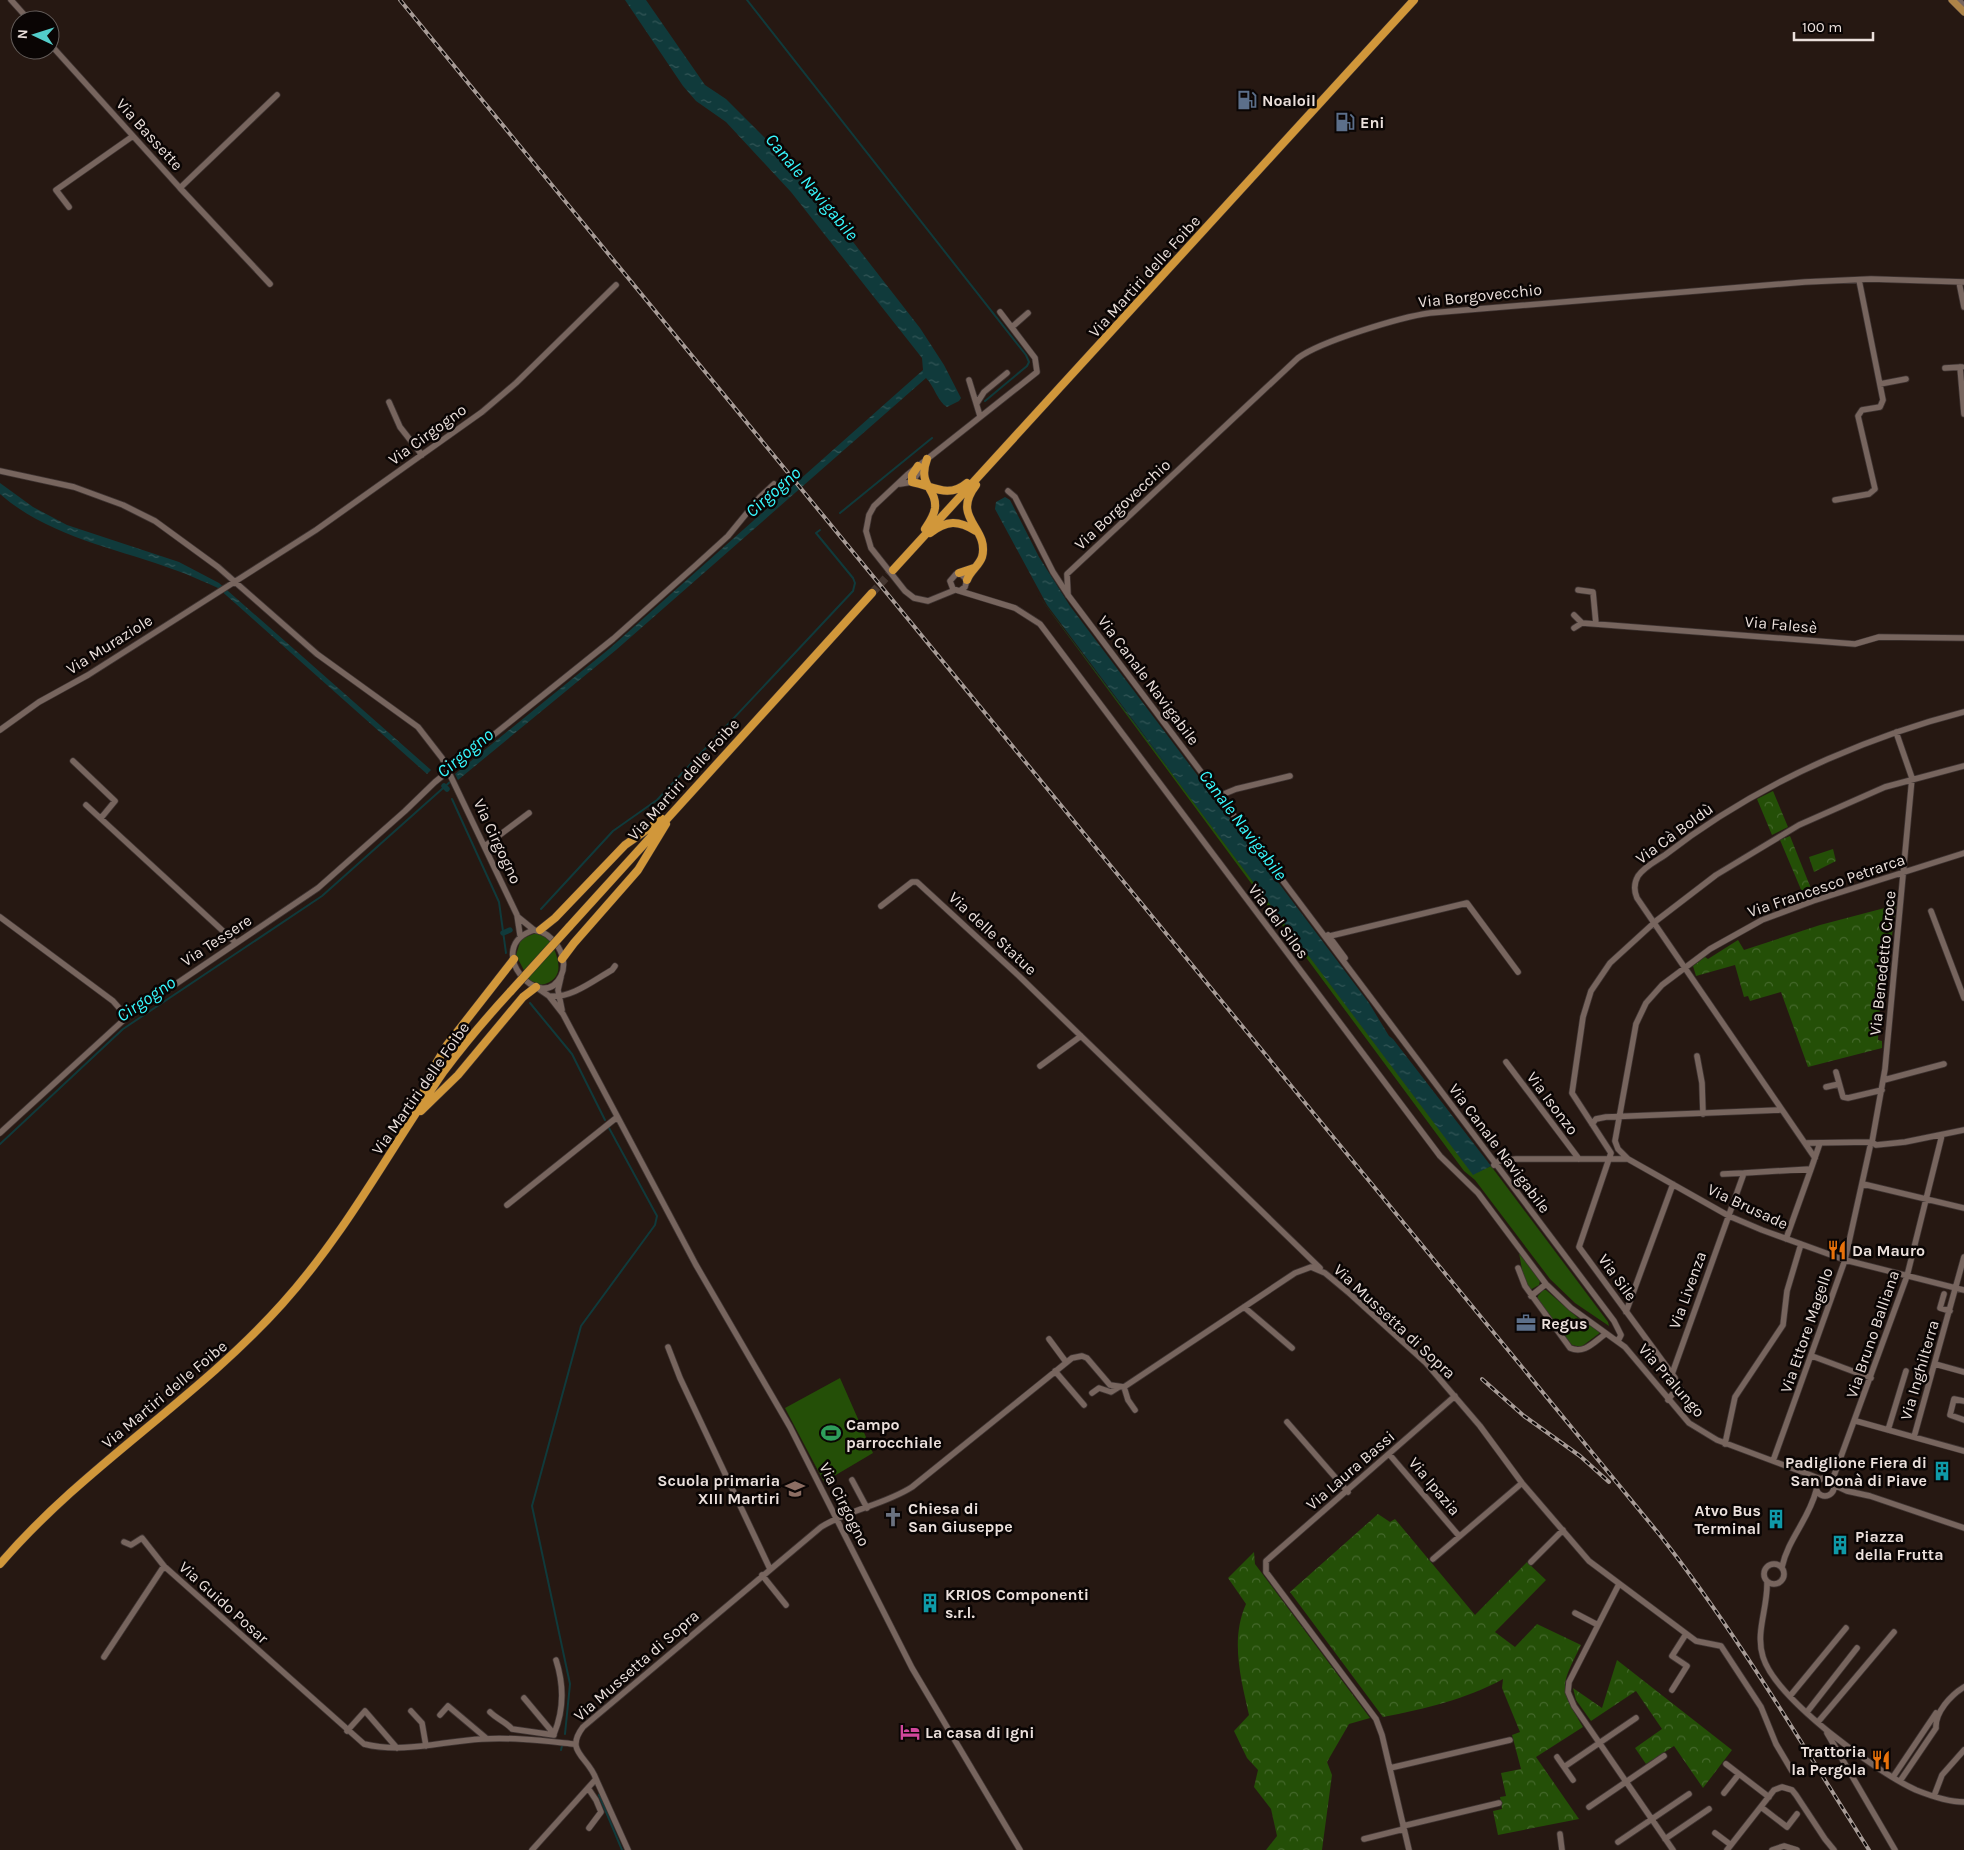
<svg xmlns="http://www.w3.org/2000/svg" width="1964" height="1850" font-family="Karla,sans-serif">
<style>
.grass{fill:#244f07}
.park{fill:url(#park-crowns)}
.water{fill:url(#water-ripples)}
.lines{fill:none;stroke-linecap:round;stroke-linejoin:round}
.stream{stroke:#103a3b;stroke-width:2}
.canal{stroke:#103a3b;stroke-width:5.5}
.highway-tunnel{stroke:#443630;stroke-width:8;stroke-dasharray:8 4;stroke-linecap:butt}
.minor-casing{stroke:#3f3432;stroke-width:7}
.major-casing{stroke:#3f3432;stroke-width:8}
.highway-casing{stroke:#3f3432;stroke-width:9}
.minor{stroke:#77655e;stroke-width:5.5}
.major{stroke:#ad8348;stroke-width:7}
.highway{stroke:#d1973a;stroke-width:8}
.rail-casing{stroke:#a79b96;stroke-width:4}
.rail{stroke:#0a0504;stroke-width:2;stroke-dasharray:5.5;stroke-linecap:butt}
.highway-bridge-casing{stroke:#3f3432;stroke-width:9;stroke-linecap:butt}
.highway-bridge{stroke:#d1973a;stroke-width:8}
.labels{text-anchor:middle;stroke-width:5;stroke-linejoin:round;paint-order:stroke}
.poi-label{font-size:16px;font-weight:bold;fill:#ebe0dc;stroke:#0a0504;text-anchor:start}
.street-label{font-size:16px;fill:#ebe0dc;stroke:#0a0504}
.water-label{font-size:18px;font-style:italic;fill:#38f8fe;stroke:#0a0504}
</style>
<defs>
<pattern id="park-crowns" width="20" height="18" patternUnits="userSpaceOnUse" patternTransform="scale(1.25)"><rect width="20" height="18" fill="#244f07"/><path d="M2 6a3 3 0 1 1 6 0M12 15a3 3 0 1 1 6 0" fill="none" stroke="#44682b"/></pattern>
<pattern id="water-ripples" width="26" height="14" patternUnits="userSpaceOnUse" patternTransform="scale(1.25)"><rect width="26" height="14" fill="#103a3b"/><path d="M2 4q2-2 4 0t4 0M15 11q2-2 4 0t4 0" fill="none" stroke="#335657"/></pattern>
</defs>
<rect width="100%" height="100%" fill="#261812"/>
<path class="grass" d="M1038,595L1473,1174L1491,1166L1608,1322L1609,1326L1575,1303L1550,1279L1475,1180L1464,1171Z
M536,933L549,939C558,955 568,980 541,985L529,980L516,955L521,939Z
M1519,1253L1540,1281L1539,1285L1530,1290L1523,1275Z
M1543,1290H1546L1578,1318L1601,1332L1581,1347L1572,1345L1537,1300L1538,1296Z
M840,1378L873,1453L824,1482L785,1408Z"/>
<path class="park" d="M1773,791L1788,827L1772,835L1757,799Z
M1790,836L1814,896L1805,899L1780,840Z
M1833,849L1836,861L1814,872L1809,857Z
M1896,905L1883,1004L1880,1008L1878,1040L1882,1041V1048L1808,1067L1781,992L1750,1001L1748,996L1744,997L1735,965L1696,976L1693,966L1705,957L1708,959L1738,940L1744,950L1820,925Z
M1378,1514L1390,1522L1395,1519L1475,1615L1527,1562L1546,1580L1495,1632L1515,1647L1537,1624L1581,1645C1560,1688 1559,1686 1583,1727L1536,1757L1579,1819L1498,1835L1493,1811L1502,1809L1500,1797L1506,1796L1501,1773L1521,1769L1512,1735L1520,1732L1502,1688L1503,1679C1467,1699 1424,1709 1383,1717L1290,1592Z
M1254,1552L1255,1564L1370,1718L1349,1724L1327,1762L1332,1775L1322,1850H1266L1277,1836L1271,1809L1254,1787L1258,1770L1247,1758L1234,1731L1249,1715C1241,1679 1230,1640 1246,1604L1228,1578Z
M1617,1660L1732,1750L1703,1788L1674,1746L1646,1764L1635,1748L1662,1729L1636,1691L1591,1721L1576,1700L1573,1688L1602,1708Z"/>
<path class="water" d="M625,0H646L705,85L726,99L766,139L836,220L920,328L944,365L961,398L959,401L947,407C938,402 934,386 926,378L616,650L458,780L455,774L609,649L923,370L922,358L791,192L726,122L696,101L683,86Z
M0,483L33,507L67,525L179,562L219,583L431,770L427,774L218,588C204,582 190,575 175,570C116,548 49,537 0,494Z
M1005,497L1010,500L1039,557L1070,606L1369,1003L1389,1036L1393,1039L1491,1166L1473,1175L1038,595L1175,776L1047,605L995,509L996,502Z"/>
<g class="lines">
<path class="stream" d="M747,0L1026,355L1029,362L1027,366L985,401
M840,513L932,438
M452,799L499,902L506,953
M541,909L613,831L657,800L853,591L855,583L853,578L816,533L820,530
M530,1003L572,1054L605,1120
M0,1144L123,1029L322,896L451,781
M565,1734L570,1684L532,1506L581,1326L655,1225L657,1216L609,1128
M561,1750L562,1746
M599,1795L622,1850"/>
<path class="canal" d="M444,786L447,789
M503,933L510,930"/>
<path class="highway-tunnel" d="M872,593L893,570"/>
<defs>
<path id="minor" d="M11,0L29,20
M1959,0L1964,6
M50,44L180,188L277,95
M180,188L270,284
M69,207L56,190L133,136
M1959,282L1964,307
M1012,327L1028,313
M1960,367L1964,414
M1945,368L1962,367
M969,380L980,416
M1880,384L1906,379
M389,402L400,427L422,455
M977,403L984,392L1007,373
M0,471L74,487L123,505L155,521L218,567L317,654L418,727L442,758L517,915L520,935
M900,484L912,482L924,465
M1008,491L1015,497L1053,572L1068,595L1614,1321L1621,1335L1618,1341
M1835,500L1869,494L1875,489L1858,416L1862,410L1880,407L1883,400L1859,280
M955,590L928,601L914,598L905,591L871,548L866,531L869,515L874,506L907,475L1037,372L1035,358L1000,312
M961,590L965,587L967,580L961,574H956L950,581L953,589L1015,608L1040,624L1440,1156L1478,1193L1546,1284L1571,1308L1625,1347L1689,1423L1717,1440L1821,1479
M1578,590L1593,592L1596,624
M1068,595L1067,574L1298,358C1321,341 1401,317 1430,313L1805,282L1871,279L1964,282
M1574,615L1582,623L1855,644L1879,637L1964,638
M1574,628L1582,623
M0,730L39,702L88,675L316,530L482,412L516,383L616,285
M73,761L115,801L101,818
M1219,796L1236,789L1290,776
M86,805L236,943
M485,846L529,813
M881,906L912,882H917L1019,976L1320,1268
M1931,911L1964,998
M0,917L113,1001L127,1017
M518,917L534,930
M534,930C553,932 570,957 561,976C541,1016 481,947 534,930Z
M1328,935L1345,958
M1330,936L1467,903L1518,972
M561,977L558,990L562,1010
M536,987L549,996L563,1014L696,1265L790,1427L912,1668L1020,1850
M549,996C571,999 594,980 612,970L615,966
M1697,1056L1702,1083L1703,1114
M1506,1062L1579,1159
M1040,1066L1081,1036
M1836,1072L1843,1097L1848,1098L1882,1090
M1884,1080L1944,1064
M1826,1087L1839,1084
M1592,1124L1596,1119L1606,1117L1781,1110
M0,1133L127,1017L318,888L405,811L435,782L613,639L695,566L728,536L760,497L774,484
M1872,1142L1885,1069L1912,778L1896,732
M1872,1142L1876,1145L1905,1142L1964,1130
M1805,1143L1872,1142
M1815,1158L1637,898C1634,891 1634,883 1638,876C1644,867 1656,861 1665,855C1714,817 1771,784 1828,759C1872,740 1917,724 1964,712
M1628,1159L1618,1149L1615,1141L1636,1024L1646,1003L1662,985L1710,949L1762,920L1813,901L1964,853
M1494,1165L1499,1161L1516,1159H1628L1729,1216L1762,1230L1845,1260L1964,1290
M1723,1174L1744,1173
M1863,1184L1964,1208
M507,1205L616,1118
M1786,1239L1811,1169
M1518,1268L1525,1286L1570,1348C1584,1354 1593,1343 1604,1335
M1944,1294L1940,1308L1950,1311
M1531,1296L1546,1284
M1244,1307L1292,1348
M1626,1312L1673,1184
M1049,1339L1066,1362
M668,1347L680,1378L770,1569
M1812,1356L1871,1378
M1935,1364L1964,1372
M1055,1371L1084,1405
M1672,1374L1744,1173L1811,1169L1820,1143
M1677,1384L1688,1400
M1124,1387L1128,1400L1135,1410
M1092,1393L1099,1388L1111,1392L1119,1387
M1668,1400L1677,1388L1675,1378L1579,1247L1611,1153L1572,1093L1583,1017L1591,991L1610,963L1656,921L1716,875L1799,825L1885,787L1964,766
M1964,1401L1954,1399L1950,1415L1964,1420
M1856,1421L1964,1451
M1287,1422L1348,1492
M1888,1430L1906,1371
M1914,1437L1964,1257
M1725,1444L1735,1397L1783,1325L1787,1291L1801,1244
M1389,1454L1459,1536
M1773,1461L1845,1260L1870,1147
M1816 1487a9 9 0 1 1 18 0a9 9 0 1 1-18 0Z
M852,1480L867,1508
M1832,1481L1907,1276L1942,1135
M1834,1485L1847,1491L1870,1496L1964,1528
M124,1542L131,1545L142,1538L164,1566
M1433,1559L1522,1483
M1531,1562L1563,1530
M1764 1574a10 10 0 1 1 20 0a10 10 0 1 1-20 0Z
M1782,1567C1788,1539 1809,1519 1816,1491
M762,1575L786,1605
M1767,1582C1768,1608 1755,1632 1763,1657C1776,1699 1876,1772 1916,1790C1931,1796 1948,1802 1964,1802
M1619,1584L1569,1682L1568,1692L1574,1706L1673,1850
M1575,1613L1598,1625
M104,1657L164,1566L364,1744C404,1754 442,1741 482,1739C513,1737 545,1741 575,1744
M1672,1690L1687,1666L1672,1656L1686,1634
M1790,1696L1846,1628
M524,1698L554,1734C564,1710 564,1685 556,1660
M411,1711L422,1723L426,1746
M490,1712C497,1719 506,1722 512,1729L554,1735
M1807,1712L1857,1648
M440,1715L448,1706L486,1738
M1818,1722L1894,1632
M347,1731L365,1711L397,1748
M1827,1733L1895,1850
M1557,1757L1573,1780
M1726,1764L1769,1797
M1564,1767L1636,1718
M1390,1768L1510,1740
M1893,1777L1936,1713
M596,1779L628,1850
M1900,1781L1936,1728C1935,1712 1951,1695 1964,1687
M588,1788L596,1800L601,1812L589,1828
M1724,1793L1739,1774
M1934,1796L1942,1775L1964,1750
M1589,1807L1664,1756
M1761,1807L1787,1827L1797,1814
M1403,1826L1499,1803
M1715,1833L1731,1845
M1560,1834L1562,1850
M1364,1839L1404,1829
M1665,1839L1709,1809
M1618,1842L1689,1794
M532,1850L596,1779C588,1756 564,1752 583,1727L821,1527C850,1509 884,1505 912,1487L1072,1358L1082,1356L1087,1358L1110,1385L1124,1387L1295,1273L1311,1267L1325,1273L1349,1293L1426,1363L1480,1426L1522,1483L1589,1561L1696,1641L1721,1646L1761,1707L1776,1744L1792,1771
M1409,1850L1382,1735L1376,1719L1266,1572V1561L1455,1396
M1727,1850L1774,1790L1782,1787L1792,1790L1796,1795L1825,1839L1834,1850
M1772,1850L1784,1846L1797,1850"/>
<path id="major" d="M1952,0L1964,12"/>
<path id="highway" d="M918,466L912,475V482C933,486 948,499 967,483
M925,529C929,523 934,516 935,508C937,488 917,486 927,459
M930,533C947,520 958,520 976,531
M893,570L1414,0
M959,573L974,568
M967,580C970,571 979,566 982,557C990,527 950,519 976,485
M569,927L872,593
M540,930L555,918L625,845L662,819
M562,959L574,943L638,870L666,824
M418,1106L431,1072L447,1045L514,959
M421,1111L458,1075L523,997L536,987
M0,1564C84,1466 196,1400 282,1304C346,1233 390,1149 444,1071C465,1043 488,1016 511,991"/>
</defs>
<use href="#minor" class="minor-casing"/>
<use href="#major" class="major-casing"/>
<use href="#highway" class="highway-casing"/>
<use href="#minor" class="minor"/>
<use href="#major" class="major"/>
<use href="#highway" class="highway"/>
<defs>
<path id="rail" d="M400,0L1659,1534C1737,1633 1801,1743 1869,1850
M1482,1379L1524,1416L1580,1456L1609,1482"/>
</defs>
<use href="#rail" class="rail-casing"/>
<use href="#rail" class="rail"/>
<defs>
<path id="highway-bridge" d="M511,991L569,927"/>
</defs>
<use href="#highway-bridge" class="highway-bridge-casing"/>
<use href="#highway-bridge" class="highway-bridge"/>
</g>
<defs>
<symbol id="fuel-bare" viewBox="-9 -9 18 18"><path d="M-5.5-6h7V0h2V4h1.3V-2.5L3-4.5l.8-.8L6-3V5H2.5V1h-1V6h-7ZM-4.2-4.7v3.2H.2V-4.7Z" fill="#5c6f8a" stroke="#0a0504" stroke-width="2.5" paint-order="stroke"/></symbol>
<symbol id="restaurant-bare" viewBox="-9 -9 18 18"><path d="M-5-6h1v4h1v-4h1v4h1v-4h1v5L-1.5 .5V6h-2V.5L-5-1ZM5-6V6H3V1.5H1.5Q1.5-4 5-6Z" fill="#e8710a" stroke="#0a0504" stroke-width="2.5" paint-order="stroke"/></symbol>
<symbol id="office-bare" viewBox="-9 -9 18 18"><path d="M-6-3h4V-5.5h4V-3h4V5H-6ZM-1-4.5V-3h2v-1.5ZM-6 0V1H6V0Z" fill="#5c6f8a" stroke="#0a0504" stroke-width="2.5" paint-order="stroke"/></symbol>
<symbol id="stadium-bare" viewBox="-9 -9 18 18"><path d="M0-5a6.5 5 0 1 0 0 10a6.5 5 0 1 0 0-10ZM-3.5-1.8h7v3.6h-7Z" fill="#2e9e5b" stroke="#0a0504" stroke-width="2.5" paint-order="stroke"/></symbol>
<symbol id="building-bare" viewBox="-9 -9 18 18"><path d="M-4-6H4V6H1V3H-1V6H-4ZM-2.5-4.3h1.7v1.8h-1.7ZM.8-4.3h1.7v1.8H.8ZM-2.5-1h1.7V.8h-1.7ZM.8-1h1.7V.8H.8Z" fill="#0f9aa8" stroke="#0a0504" stroke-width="2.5" paint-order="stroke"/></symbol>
<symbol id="school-bare" viewBox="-9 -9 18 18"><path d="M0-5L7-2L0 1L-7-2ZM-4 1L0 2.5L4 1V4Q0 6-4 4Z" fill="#8d6e63" stroke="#0a0504" stroke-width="2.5" paint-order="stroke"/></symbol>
<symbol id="church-bare" viewBox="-9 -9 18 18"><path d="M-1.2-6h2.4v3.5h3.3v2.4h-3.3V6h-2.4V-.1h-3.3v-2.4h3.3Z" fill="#6b7280" stroke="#0a0504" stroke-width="2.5" paint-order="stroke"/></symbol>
<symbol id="hotel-bare" viewBox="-9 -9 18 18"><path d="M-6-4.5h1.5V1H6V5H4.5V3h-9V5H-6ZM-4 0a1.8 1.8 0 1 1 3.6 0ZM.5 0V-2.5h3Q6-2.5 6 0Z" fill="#d1479c" stroke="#0a0504" stroke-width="2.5" paint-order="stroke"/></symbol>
</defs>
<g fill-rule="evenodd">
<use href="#fuel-bare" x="1233" y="86" width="28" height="28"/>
<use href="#fuel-bare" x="1331" y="108" width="28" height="28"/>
<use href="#restaurant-bare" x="1823" y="1236" width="28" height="28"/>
<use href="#office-bare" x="1512" y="1309" width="28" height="28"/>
<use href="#stadium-bare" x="817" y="1419" width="28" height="28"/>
<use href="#building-bare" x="1928" y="1457" width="28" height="28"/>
<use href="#school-bare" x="781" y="1475" width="28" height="28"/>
<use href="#church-bare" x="879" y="1503" width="28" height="28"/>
<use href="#building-bare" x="1762" y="1505" width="28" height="28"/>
<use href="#building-bare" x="1826" y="1531" width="28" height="28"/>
<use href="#building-bare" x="916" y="1589" width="28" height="28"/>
<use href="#hotel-bare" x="896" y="1718" width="28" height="28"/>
<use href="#restaurant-bare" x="1867" y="1746" width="28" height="28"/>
</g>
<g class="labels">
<g class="poi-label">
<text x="1262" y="106">Noaloil</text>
<text x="1360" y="128">Eni</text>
<text x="1852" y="1256">Da Mauro</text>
<text x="1541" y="1329">Regus</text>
<text x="846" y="1430">Campo<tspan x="846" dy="18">parrocchiale</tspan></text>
<text x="1927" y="1468" text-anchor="end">Padiglione Fiera di<tspan x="1927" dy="18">San Donà di Piave</tspan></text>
<text x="780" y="1486" text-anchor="end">Scuola primaria<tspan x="780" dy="18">XIII Martiri</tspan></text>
<text x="908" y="1514">Chiesa di<tspan x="908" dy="18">San Giuseppe</tspan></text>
<text x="1761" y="1516" text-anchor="end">Atvo Bus<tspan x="1761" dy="18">Terminal</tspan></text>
<text x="1855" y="1542">Piazza<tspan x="1855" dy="18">della Frutta</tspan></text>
<text x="945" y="1600">KRIOS Componenti<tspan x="945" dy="18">s.r.l.</tspan></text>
<text x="925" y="1738">La casa di Igni</text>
<text x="1866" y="1757" text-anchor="end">Trattoria<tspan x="1866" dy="18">la Pergola</tspan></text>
</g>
<g class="street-label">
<text transform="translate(150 134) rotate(48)" y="6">Via Bassette</text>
<text transform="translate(1144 276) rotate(-48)" y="6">Via Martiri delle Foibe</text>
<text transform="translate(1480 295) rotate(-6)" y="6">Via Borgovecchio</text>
<text transform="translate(427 434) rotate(-36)" y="6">Via Cirgogno</text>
<text transform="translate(1122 504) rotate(-43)" y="6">Via Borgovecchio</text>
<text transform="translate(1781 624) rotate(5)" y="6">Via Falesè</text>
<text transform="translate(109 644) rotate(-32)" y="6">Via Muraziole</text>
<text transform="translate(1149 680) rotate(53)" y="6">Via Canale Navigabile</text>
<text transform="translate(683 779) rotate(-48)" y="6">Via Martiri delle Foibe</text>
<text transform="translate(1674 833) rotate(-36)" y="6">Via Cà Boldù</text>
<text transform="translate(498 841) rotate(65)" y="6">Via Cirgogno</text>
<text transform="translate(1826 885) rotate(-19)" y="6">Via Francesco Petrarca</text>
<text transform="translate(1279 921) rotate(53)" y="6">Via del Silos</text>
<text transform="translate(993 933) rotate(43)" y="6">Via delle Statue</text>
<text transform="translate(216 940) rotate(-33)" y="6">Via Tessere</text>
<text transform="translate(1882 963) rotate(-84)" y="6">Via Benedetto Croce</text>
<text transform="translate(420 1088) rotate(-55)" y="6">Via Martiri delle Foibe</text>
<text transform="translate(1553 1103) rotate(53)" y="6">Via Isonzo</text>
<text transform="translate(1500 1148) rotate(53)" y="6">Via Canale Navigabile</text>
<text transform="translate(1748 1206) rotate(25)" y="6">Via Brusade</text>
<text transform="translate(1618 1277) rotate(54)" y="6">Via Sile</text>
<text transform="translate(1687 1290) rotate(-70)" y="6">Via Livenza</text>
<text transform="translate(1395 1321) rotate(43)" y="6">Via Mussetta di Sopra</text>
<text transform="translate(1806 1330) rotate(-71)" y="6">Via Ettore Magello</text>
<text transform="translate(1872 1334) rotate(-71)" y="6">Via Bruno Balliana</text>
<text transform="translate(1919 1370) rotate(-74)" y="6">Via Inghilterra</text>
<text transform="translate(1672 1380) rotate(49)" y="6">Via Pralungo</text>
<text transform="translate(164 1394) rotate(-40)" y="6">Via Martiri delle Foibe</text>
<text transform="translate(1350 1470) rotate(-41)" y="6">Via Laura Bassi</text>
<text transform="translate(1435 1486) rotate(50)" y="6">Via Ipazia</text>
<text transform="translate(845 1504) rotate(63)" y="6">Via Cirgogno</text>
<text transform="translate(224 1602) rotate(42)" y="6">Via Guido Posar</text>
<text transform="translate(636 1665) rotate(-41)" y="6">Via Mussetta di Sopra</text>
</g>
<g class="water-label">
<text transform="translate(812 187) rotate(50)" y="6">Canale Navigabile</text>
<text transform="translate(773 492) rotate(-41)" y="6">Cirgogno</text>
<text transform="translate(465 753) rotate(-39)" y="6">Cirgogno</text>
<text transform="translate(1243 825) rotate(53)" y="6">Canale Navigabile</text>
<text transform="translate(146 999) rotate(-34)" y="6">Cirgogno</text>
</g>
</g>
<g transform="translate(35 35) rotate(274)"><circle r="24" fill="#0a0504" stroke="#645d5a"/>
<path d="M0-4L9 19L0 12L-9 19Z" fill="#53cdca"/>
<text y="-8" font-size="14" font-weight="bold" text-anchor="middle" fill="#ebe0dc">N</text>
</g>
<path d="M1794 32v8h79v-8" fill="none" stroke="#ebe0dc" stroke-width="2.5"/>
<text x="1802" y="32" font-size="15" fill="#ebe0dc" stroke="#0a0504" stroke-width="4" paint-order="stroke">100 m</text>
</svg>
